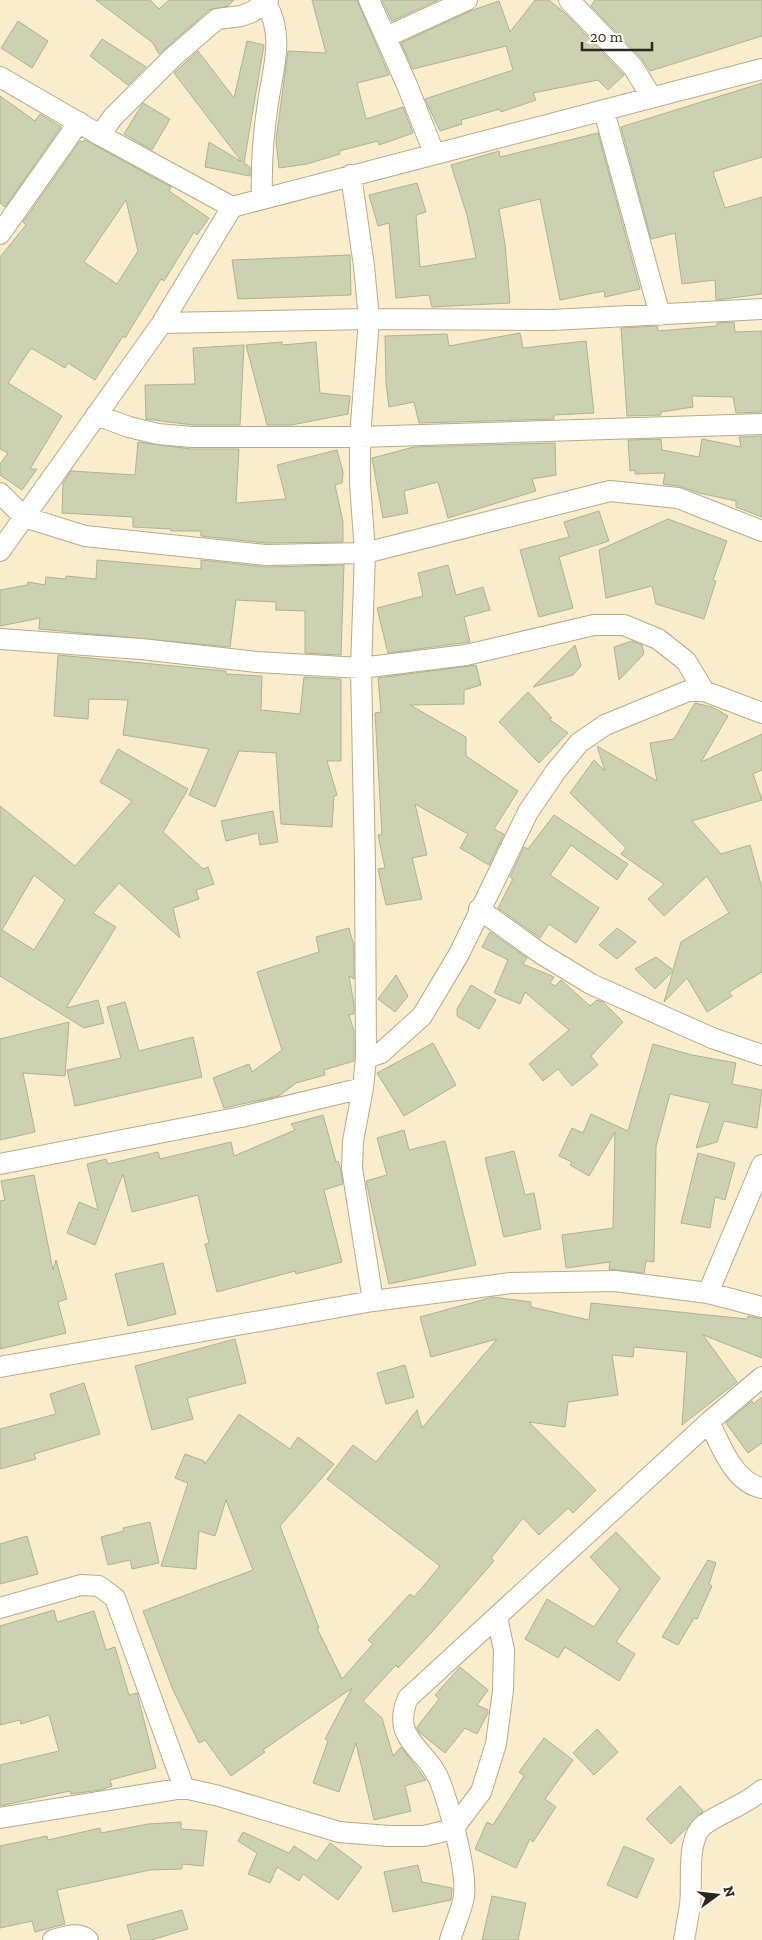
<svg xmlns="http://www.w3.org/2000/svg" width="762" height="1940" font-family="'Zilla Slab',serif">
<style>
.building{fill:#ccd2b1;stroke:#acb292;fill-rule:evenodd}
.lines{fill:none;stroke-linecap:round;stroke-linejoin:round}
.street-casing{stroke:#b7aa8b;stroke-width:22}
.street{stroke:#fff;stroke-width:20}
</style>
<rect width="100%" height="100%" fill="#faedcc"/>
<path class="building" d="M96,0H150L159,9L169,0H234L228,6L209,10L159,54L153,43Z
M312,0H357L389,75L357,83L366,119L403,107L413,133L379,145L378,141L339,151L340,154L307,164L279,168L276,140L288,51L326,53Z
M382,0H438L392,21Z
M535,0H549L565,13L624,75L608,90L598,80L533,93L536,100L501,112L500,109L461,120L462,124L440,131L425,99L513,70L506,46L413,69L401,43L473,10L499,1L510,32Z
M595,0H762V36L650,71L642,59L591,6Z
M18,21L48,41L32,68L1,48Z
M102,39L146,67L128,85L90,56Z
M247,41L264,45L244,163L250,167V176L205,167L209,142L242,162L174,73L198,51L234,98Z
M762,83V157L713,172L725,208L762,197V294L716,300L715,280L682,284L675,233L651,239L621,127Z
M0,96L35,121L40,114L61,127L5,207L0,203Z
M143,103L170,119L152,150L124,134Z
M598,133L640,289L605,297L604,291L560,300L540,199L499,209L505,244L510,303L432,307L429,295L396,298L389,223L378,226L369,195L417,183L426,212L416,215L420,267L476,258L467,215L451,165L499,151L500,157Z
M85,140L171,187L169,191L209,218L197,235L194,232L164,281L161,279L125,338L123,336L95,380L68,363L65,368L31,348L8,383L62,416L30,469H37L22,490L0,475V464L8,453L0,449V257L26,225L23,222L80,141L82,142ZM126,200L138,251L117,284L84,262Z
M350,255L351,295L238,299L232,260Z
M734,322L735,332L762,331V412L736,413L733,397L692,396L693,407L661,412V415L627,416L621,328L657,326L658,331L717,326V323Z
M520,333L523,348L586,341L594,413L554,415V419L419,423L414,402L389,407L386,383L385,336L447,334L449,346Z
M282,342V345L316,342L320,393L350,396L348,414L291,425H267L246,345Z
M244,345L240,425H193L146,419L145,385L195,384L193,348Z
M762,436V517L736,507V501L699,493L679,486L663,484L665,473L635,474V470L630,471L628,440L661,439L662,450L699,457L702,439L741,447L739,437Z
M138,442L191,449H239L236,503L286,499L277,465L337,450L343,472L342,483L335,485L343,522V542L266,543L201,536V531H171V529L133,527V517L62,513L63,483L71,471L135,475Z
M555,443L556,475L532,479L536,491L448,518L438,482L404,491L408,513L383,518L372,458L414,447Z
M599,511L609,541L559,557L573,608L539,617L520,550L569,537L564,522Z
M668,519L727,541L713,580L716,581L704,619L656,604L652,586L606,598L599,550Z
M97,560L201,569V560L266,567L344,565L341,655L305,653V611L276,610V602L236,600L230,647L39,629L40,618L0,626V590L27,585L28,582L45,585L46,577L66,579V576L96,579Z
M448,565L456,595L483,587L490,610L464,617L470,642L388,653L377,608L423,596L418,573Z
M632,641L642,645L644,654L619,680L614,647Z
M575,645L581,666L573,675L533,687Z
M58,655L226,671V674L262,676L261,710L300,714L304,677L341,679V761H327L337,795L334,796L332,827L281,824L276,753L239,751L215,807L189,795L209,749L123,735L128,700L89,699L88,719L54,716Z
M476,665L481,685L464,690V704L410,705L466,737V756L518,791L494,829L504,834L489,865L460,848L468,834L415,804L427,855L412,858L422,899L386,905L378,869L385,868L378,835L382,834L375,713L381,712L378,678Z
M528,692L552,718L549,719L568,733L539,763L499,722Z
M695,703L712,707L728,716L701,762L762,734V770L753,774L762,800L692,821L721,854L750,845L762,888V972L729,992L732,996L707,1012L687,978L664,1002L673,971L655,989L635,969L656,957L673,970L681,942L729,913L707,876L664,916L648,899L664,884L621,854L626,848L570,793L594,760L605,771L597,746L657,781L650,743L674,739Z
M118,749L188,789L163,832L203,869L208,867L214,884L196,890L199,899L173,908L180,938L119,883L93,913L116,927L66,1008L98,1000L104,1023L84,1028L0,976V806L75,866L132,801L100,782ZM34,875L65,900L34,950L2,930Z
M273,811L278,842L260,845L258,833L226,841L221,821Z
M554,815L628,864L617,880L571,845L550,875L599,908L576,943L549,924L540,938L498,908L513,879L510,877L524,847L528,849Z
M349,928L354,946V979L349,976L354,1004V1014L349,1015L354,1031V1061L324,1070L325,1075L296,1083L279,1096L224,1108L213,1078L249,1064L252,1072L282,1050L257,972L319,952L316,937Z
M617,928L636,942L617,959L599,945Z
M490,932L527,958L523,964L554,977L550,983L555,986L561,980L590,1006L597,1000L603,1002L623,1022L591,1056L598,1065L572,1086L558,1069L543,1081L529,1064L569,1030L525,992L520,1004L494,993L508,960L482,947Z
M396,975L408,996L395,1012L378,999Z
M471,985L496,1000L479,1029L457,1016V1009Z
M125,1002L139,1051L193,1037L202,1077L75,1106L67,1070L121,1058L107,1007Z
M69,1022L65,1076L23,1073L35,1132L0,1140V1039Z
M433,1043L456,1085L404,1116L377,1073Z
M653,1044L692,1055L736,1063L732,1084L762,1090L757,1128L724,1121L717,1142L696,1148L710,1103L670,1094L656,1146L654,1262L646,1261L644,1273L609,1269L610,1262L566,1268L562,1235L613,1228L615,1132L589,1176L570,1165L572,1162L559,1156L572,1128L583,1133L591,1114L628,1131Z
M323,1115L336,1162L338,1161L340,1167L343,1184L324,1190L342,1262L296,1274L295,1271L217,1292L205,1244L209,1243L198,1195L132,1212L123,1174L95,1245L67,1233L79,1202L98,1210L87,1164L106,1159L108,1164L158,1152L160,1159L231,1142L234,1156L295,1130L291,1124Z
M404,1130L409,1150L445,1141L476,1265L389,1284L366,1181L387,1175L377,1138Z
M514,1151L525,1195L534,1193L541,1229L504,1237L485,1158Z
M698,1153L735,1163L725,1200L715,1197L710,1228L681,1223Z
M34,1175L53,1270L56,1260L67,1299L58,1302L66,1333L0,1349V1201L5,1200L1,1181Z
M163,1263L176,1314L128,1326L115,1274Z
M493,1297L531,1302V1307L589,1320L591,1303L747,1319L748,1316L762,1319V1358L703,1335L737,1382L682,1425L687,1352L634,1347L633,1357L612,1355L618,1395L568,1402L565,1427L529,1422L596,1490L573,1513L568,1508L539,1535L523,1518L491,1558L494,1561L431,1633L398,1668L396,1665L363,1701L382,1718L393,1756L401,1747L426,1780L405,1786L411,1811L374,1820L356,1743L339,1792L313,1783L328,1741L325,1739L352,1688L263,1750L265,1752L231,1776L205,1740L199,1743L173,1690L143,1611L253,1570L226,1500L215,1536L199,1531L196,1569L161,1566L188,1483L175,1478L185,1454L204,1461L205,1464L239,1414L290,1449L298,1437L334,1464L280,1526L319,1628H317L342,1679L373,1644L368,1640L410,1594L414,1597L440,1566L327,1479L353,1445L376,1462L417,1410L422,1428L497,1339L431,1357L420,1317Z
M235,1339L246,1383L187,1398L193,1419L152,1430L135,1366Z
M405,1365L414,1397L386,1404L377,1373Z
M84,1383L100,1434L34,1454L36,1459L0,1469V1429L56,1414L50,1394Z
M762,1397V1443L748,1453L726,1423L752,1401L753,1404Z
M150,1522L159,1563L132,1569L130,1560L108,1565L101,1537L124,1531L123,1528Z
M616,1532L660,1578L616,1642L635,1654L619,1681L565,1647L558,1658L525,1639L547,1599L594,1627L620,1589L590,1557Z
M27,1536L38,1574L0,1584V1544Z
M708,1560L716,1563L709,1584L712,1586L697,1619L694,1618L678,1645L662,1637Z
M54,1610L57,1622L94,1611L106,1650L115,1647L129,1695L137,1693L156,1768L110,1780L112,1786L100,1790L71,1794L70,1791L0,1806V1765L59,1751L49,1715L21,1724L20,1720L0,1725V1626Z
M460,1667L488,1690L477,1705L488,1710V1713L477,1734L465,1728L445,1753L419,1732L417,1727L439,1699L435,1695Z
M597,1729L618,1752L594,1775L573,1753Z
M544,1738L573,1760L545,1799L556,1807L533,1842L530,1839L516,1868L475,1849L487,1822L493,1825L524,1776L519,1772Z
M680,1786L703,1811L671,1844L646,1819Z
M181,1822V1829L207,1831L203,1866L182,1864V1869L150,1870L57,1890L65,1924L35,1932L32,1921L0,1928V1846L47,1836L48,1840L100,1828L101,1833L148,1824Z
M243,1832L289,1853L294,1846L317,1861L330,1843L362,1867L338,1900L303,1874L299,1881L277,1867L270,1883L248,1874L257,1853L238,1841Z
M624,1846L654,1859L637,1898L607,1885Z
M418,1865L422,1882L452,1888L451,1900L393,1912L384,1872Z
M492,1896L526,1903L518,1940H482Z
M182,1910L188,1929L151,1940H131L127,1925Z"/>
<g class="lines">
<defs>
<path id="street" d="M369,0L407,85L434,153
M569,0L633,67L651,96
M386,37L467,0
M0,77L100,135L232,207
M604,111L660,315
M100,135L113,117L173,57L217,19L241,16L252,12L268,0
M351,175L364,266L369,319L360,437V483L365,553L610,491L678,498L762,531
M262,199C261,167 263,135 268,103C273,68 285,36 266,3
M0,234L79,122
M162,323L369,319L552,320L762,309
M96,415L129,427L158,434L192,437H360L762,424
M0,493L24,517L85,536L266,555L365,553L361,668L365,865L366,1058L363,1088L353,1141L352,1168L373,1301
M0,551L162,323L232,207L762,69
M0,639L141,649L257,662L361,668L466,655L594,625H624L658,639L686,661L704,691
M479,909L540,953L591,984L712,1038L762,1055
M366,1058L381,1053L422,1016L459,954L528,812L556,771L579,743L605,725L688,691H704L762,713
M0,1164L241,1117L363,1088
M708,1293L762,1165
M0,1367L373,1301L511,1283L615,1281L708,1293L762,1307
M709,1422C721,1445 733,1482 762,1488
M0,1608L81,1585L99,1586L115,1598L184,1788
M0,1818L184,1788L219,1796L339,1832L389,1836H424L453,1829L481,1792L496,1744L503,1690L504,1650L497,1617
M53,1940C65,1937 79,1931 88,1940
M450,1940C454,1926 462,1910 464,1896C467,1870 451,1813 442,1787C430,1748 389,1742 408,1698L709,1422L762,1377
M684,1940C686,1929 688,1917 690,1905C693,1883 685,1838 705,1824C724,1811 745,1805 762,1790"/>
</defs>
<use href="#street" class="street-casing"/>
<use href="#street" class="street"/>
</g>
<g transform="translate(717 1895) rotate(75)" stroke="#fefbf4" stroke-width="4" paint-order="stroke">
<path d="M0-4L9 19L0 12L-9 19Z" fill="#2c271b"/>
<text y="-8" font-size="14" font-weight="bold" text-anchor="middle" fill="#2c271b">N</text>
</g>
<path d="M582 42v8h70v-8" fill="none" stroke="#2c271b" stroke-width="2.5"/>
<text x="590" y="42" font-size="15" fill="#2c271b" stroke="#fefbf4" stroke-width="4" paint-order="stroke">20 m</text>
</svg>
